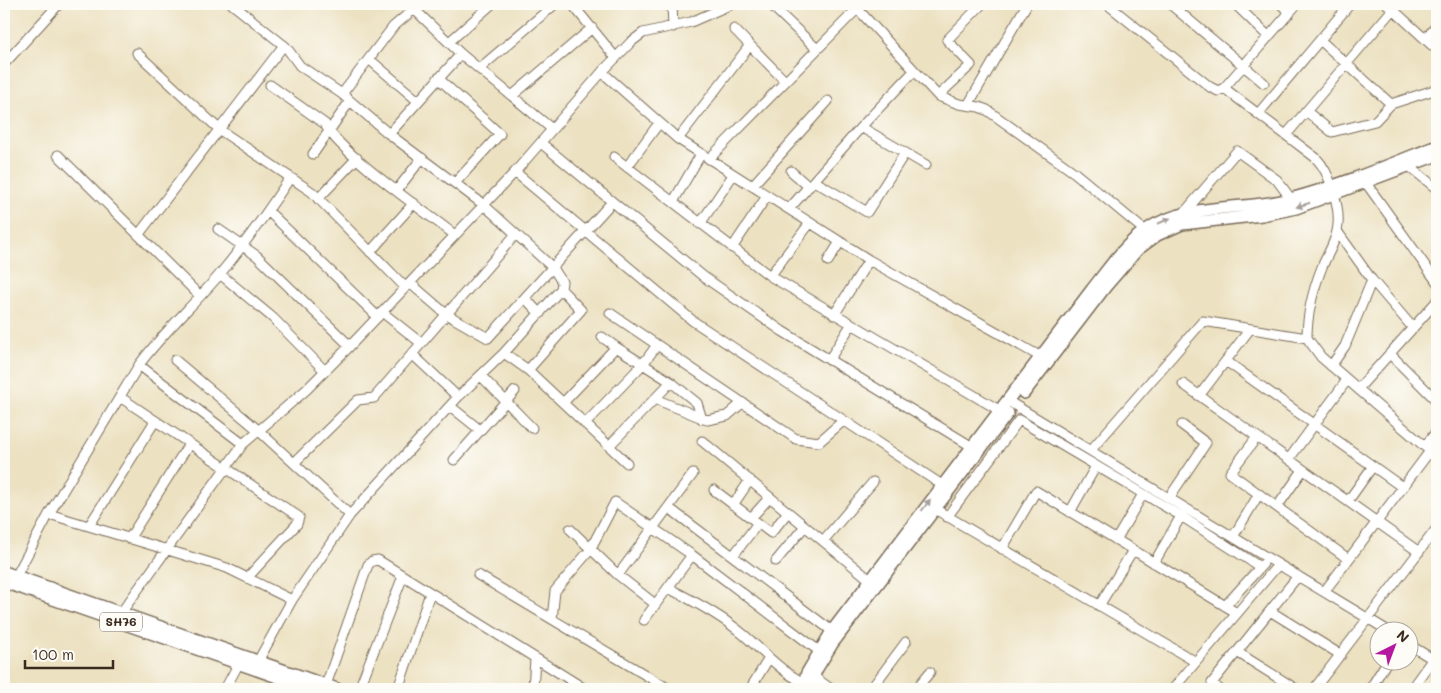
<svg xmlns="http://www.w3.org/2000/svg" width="1441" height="693" font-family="Mali,sans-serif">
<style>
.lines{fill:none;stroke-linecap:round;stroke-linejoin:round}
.minor-casing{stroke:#796a57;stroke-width:11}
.major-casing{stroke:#796a57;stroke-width:14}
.minor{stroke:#fff;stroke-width:9}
.major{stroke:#fff;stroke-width:11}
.oneway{fill:#a79f9a}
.labels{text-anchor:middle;stroke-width:4.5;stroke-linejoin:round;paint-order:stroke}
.shield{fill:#fdfcf7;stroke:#75695f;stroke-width:1}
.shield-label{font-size:12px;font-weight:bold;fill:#3b2a1e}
</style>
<rect width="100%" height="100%" fill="#fdfcf7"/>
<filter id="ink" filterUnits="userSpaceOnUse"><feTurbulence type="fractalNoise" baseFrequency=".02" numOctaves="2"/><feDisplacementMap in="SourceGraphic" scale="10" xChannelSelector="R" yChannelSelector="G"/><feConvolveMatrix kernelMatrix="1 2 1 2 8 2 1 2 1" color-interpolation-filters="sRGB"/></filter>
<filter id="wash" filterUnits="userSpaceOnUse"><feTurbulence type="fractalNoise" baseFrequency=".0096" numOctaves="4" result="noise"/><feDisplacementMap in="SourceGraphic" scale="20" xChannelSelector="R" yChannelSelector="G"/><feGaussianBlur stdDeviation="1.12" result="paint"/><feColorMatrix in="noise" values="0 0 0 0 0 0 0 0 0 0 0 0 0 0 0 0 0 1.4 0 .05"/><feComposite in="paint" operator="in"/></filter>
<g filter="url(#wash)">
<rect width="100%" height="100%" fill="#ece1c1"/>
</g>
<g filter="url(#ink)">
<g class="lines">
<defs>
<path id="minor" d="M232,4L286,47L300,66L342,94L389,134L484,205L553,268L562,282L561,289L504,353L458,397L350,515L292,600L258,661
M572,4L616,58
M672,4L673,27
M853,4L938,96L959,104L979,107L987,110L1075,173L1150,235
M1107,4L1210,87L1218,91L1224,88L1297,4
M1170,4L1264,83
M1235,4L1269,37
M1281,4L1290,13
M1387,4L1437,50
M771,5L817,49
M734,29L785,81
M1425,39L1437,25
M449,42L492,4
M137,53L220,130L312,192L405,287
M369,59L418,101
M4,64L59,4
M479,69L555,4
M602,72L678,139L869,260L1041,357
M438,78L500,134L455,183
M270,85L325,124C337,151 427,213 455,235
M1224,88L1316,158C1330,172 1342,211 1337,231C1335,243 1327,255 1322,267C1313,290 1307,313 1307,338L1321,357L1437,457
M342,94L393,27L414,9L461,54L552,129
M512,96L592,28
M938,96L971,65L947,40L982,4
M1391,104L1437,89
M968,105L1027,4
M1306,111L1332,132L1375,121L1391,104L1320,40
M1258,114L1350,4
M861,127L914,71
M389,134L461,54
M1286,135L1393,9
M678,139L750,45
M541,143L704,277L782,331L971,446
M313,154L350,101
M58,155L200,296
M614,157L770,276L1004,413
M709,159L862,4
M1409,166L1437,189
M627,167L659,123
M791,171L809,187
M515,172L693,321L948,489
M814,181L867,212L905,153
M1366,183L1437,282
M752,186L828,101
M397,190L422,158
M318,199L357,158
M673,202L701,154
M789,209L861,127L926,165
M268,211L378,317
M1183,214L1237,151L1277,180L1291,199
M700,224L733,175
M218,229L257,256L350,346
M1337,231L1372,280L1413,328
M139,234L284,45
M732,248L767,196
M370,252L414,203
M828,261L840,242
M220,274L273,318L325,371
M770,276L810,223
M410,283L446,314L488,338L612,202
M525,298L540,314
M382,312L421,343
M610,313L796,439L819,442L843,421
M834,315L869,260
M602,337L616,347
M504,353L528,370L627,463
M412,354L458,397
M1390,354L1437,401
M175,360L258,430L350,515
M829,360L851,325
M1226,361L1402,487
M139,365L243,444
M1331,366L1345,346L1372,280
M528,370L581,310L561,289
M481,376L532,428
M671,382L697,403L702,419
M1183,384L1419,552
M1358,389L1437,301
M1199,396L1250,329
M120,397L299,517L297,524L247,578
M655,399L707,420L727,416L742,403
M1008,401L1387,630
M563,403L616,347L671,382L609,446
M450,406L480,430
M585,424L643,364L657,345
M1257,437L1230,473L1347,558
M702,441L875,584
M1425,446L1437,431
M1091,450L1203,321L1307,338
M1289,459L1347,380
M454,460L515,391
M294,463L358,400L374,398L516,234
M714,490L771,533L788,512
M1169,498L1206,443L1182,425
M1348,501L1373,466
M733,505L750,480
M1277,507L1303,470
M669,508L832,631
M935,509L1196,662
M1070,512L1096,466
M49,514L227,568L292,600
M947,517L1019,420L1181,516L1260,567
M751,518L770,497
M89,526L155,421
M570,529L618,575L655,604
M1233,537L1259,494
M129,539L189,444
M1116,540L1143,494
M823,541L873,482
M1002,549L1036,491L1237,613
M733,556L758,523
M776,561L805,526
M1154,563L1181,516
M478,575L669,689
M618,575L693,474
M16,576L49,514L139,365C163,332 194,305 220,274C245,244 268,211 290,178
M668,588C694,601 722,616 744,635C765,653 784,675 809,685
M1324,592L1430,451
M1099,606L1133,550
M1225,606L1263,564
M1270,611L1341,655
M118,617L243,444L306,390L350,346L515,172L602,72L631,42L643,33L691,22L732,4
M552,619L555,591L590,550L615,502L692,555L819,651
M644,620L692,555
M1408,644L1436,661
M1237,652L1296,689
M814,677L831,689
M326,685L368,565L372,561L378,560L585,689
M225,689L239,663
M359,689L403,576
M398,689L430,593
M533,689L535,659
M750,689L769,658
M871,689L906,642
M916,689L930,672
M1173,689L1278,565
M1219,689L1212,683L1298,576
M1314,689L1437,528
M1370,689L1388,660
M1411,689L1437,653"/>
<path id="major" d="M1024,393L1106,286L1138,249L1157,235L1182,224L1262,215L1296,208L1437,155
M4,572L337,689
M4,582L312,689
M802,689L807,673L832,631L1093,288C1109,268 1125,244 1146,230C1188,202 1244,211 1290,199C1340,186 1389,165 1437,146
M810,689L816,670L832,644L1008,413"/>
</defs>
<use href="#minor" class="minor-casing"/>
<use href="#major" class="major-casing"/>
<use href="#minor" class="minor"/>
<use href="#major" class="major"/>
</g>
<defs><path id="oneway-solid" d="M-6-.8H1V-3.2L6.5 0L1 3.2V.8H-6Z" transform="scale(1.25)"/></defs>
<g class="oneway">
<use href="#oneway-solid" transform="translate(1303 205) rotate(162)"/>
<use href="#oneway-solid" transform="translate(1164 221) rotate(-24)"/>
<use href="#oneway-solid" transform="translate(926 505) rotate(-53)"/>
</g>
</g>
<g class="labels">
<rect class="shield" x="100" y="612.5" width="42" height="19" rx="4"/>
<g class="shield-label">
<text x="121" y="626">SH76</text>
</g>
</g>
<rect width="1441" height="693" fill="none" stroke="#fdfcf7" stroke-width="20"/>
<g transform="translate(1394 646) rotate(42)"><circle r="24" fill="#fdfcf7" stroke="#afa8a0"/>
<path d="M0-4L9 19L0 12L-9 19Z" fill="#b5179e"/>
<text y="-8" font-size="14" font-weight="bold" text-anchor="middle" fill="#3b2a1e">N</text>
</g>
<path d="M25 660v8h88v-8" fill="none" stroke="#3b2a1e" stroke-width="2.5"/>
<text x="32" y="660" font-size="15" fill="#3b2a1e" stroke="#fdfcf7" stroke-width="4" paint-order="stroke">100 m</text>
</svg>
